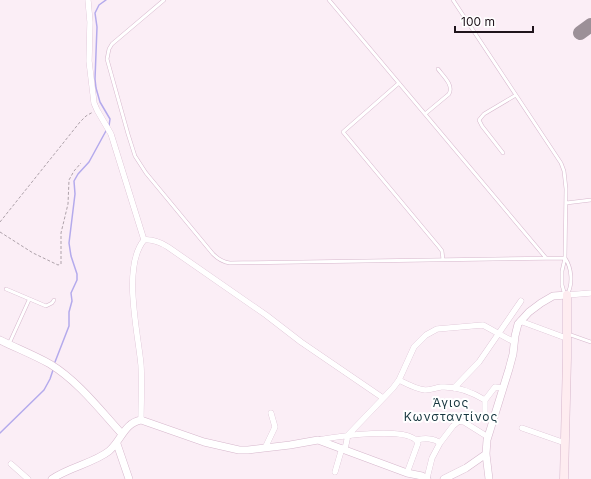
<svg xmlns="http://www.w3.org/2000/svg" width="591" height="479" font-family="Inter,sans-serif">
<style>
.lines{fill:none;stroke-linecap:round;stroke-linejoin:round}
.stream{stroke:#b4aaec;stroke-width:1.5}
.taxiway{stroke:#9c9098;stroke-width:14}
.service-casing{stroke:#d6b7cc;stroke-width:4}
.minor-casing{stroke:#d6b7cc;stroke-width:6}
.tertiary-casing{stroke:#d6b7cc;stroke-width:8}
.secondary-casing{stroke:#d6b7cc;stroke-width:9}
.path{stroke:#aea2aa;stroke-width:1;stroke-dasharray:3 2;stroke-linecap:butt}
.service{stroke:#fff;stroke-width:3}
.minor{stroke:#fff;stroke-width:5.5}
.tertiary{stroke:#fff;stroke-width:7}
.secondary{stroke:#feecf0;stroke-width:8}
.labels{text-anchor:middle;stroke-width:4;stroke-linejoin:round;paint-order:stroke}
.quarter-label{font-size:12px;letter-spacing:1px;fill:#17363f;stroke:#fff}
</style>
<rect width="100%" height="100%" fill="#fbeef6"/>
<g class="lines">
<path class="stream" d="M106,0L99,5L95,13L97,27L95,79L96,88L100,102L110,119L109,126
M55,362L69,326V312L72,301L71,293L77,280V274L71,256L69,243L75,194L74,181L78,174L89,162L107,129
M0,433L44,390L50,379L53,370"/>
<path class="taxiway" d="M580,33L591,25"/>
<defs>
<path id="service" d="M164,0L112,44L109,49L107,59L128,134L135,156L146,173L213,254C218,259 222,262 230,263L565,258
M329,0L546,258
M453,0L561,163L564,171L566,189L565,258L562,271V285L564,292L567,295C573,285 572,268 565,258
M399,83L343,132L439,247L442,251L443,260
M425,114L449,94C454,85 443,76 438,69
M503,153L482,126L479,120L484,114L516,95
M566,203L591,200
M6,289L46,306L52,303L54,300
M568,334L591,342
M9,344L29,300"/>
<path id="minor" d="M88,0L90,22L89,61L94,103L97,110L111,134L144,240
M567,295L591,293
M520,321L566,338
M399,380C407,384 416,389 425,390C431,390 435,388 441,387C456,386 472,392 485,400V415L494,419
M454,388L479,362L521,301
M485,400L495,387L503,388
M141,420C141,402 142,383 141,365C138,332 122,267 144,240C153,239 160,242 168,247L266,315L301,342L383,398
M522,428L565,443
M318,440C335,437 410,425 418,443L407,473
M417,440C424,438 434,438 440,443L432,458L427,478
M440,443L453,426L459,421L464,422L488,437
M265,448L275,427L271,413
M345,449L348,435L393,388L399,380L414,347L426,335L437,329L483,325L514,342
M11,464L28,479
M335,472L342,448"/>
<path id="tertiary" d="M0,340C16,348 34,355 50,364C78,381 100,410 122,434
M117,444L129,479
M52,479C69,467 94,463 109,451C121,441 124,423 141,420L204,442L239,450H248L290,445L318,440L407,473L422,476L427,479
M444,479L466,468L486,454
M489,479L486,454L487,440L509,369L513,354L515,336L518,324L529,312L541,303L553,296L567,295"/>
<path id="secondary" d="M564,479L567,358V295"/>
</defs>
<use href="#service" class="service-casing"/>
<use href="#minor" class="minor-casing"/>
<use href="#tertiary" class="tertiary-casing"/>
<use href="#secondary" class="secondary-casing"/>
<path class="path" d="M0,222L80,122L86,116L93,112
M0,232L33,253L58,265L61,264V233L68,204L69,180L74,171L81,163"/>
<use href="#service" class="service"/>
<use href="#minor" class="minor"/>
<use href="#tertiary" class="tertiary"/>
<use href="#secondary" class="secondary"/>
</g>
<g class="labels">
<g class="quarter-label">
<text x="451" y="407">Άγιος<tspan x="451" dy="14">Κωνσταντίνος</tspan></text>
</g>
</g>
<path d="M455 26v6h78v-6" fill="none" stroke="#1f141c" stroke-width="2"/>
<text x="461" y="26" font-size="12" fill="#1f141c" stroke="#ffffff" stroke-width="3" paint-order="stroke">100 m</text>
</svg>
